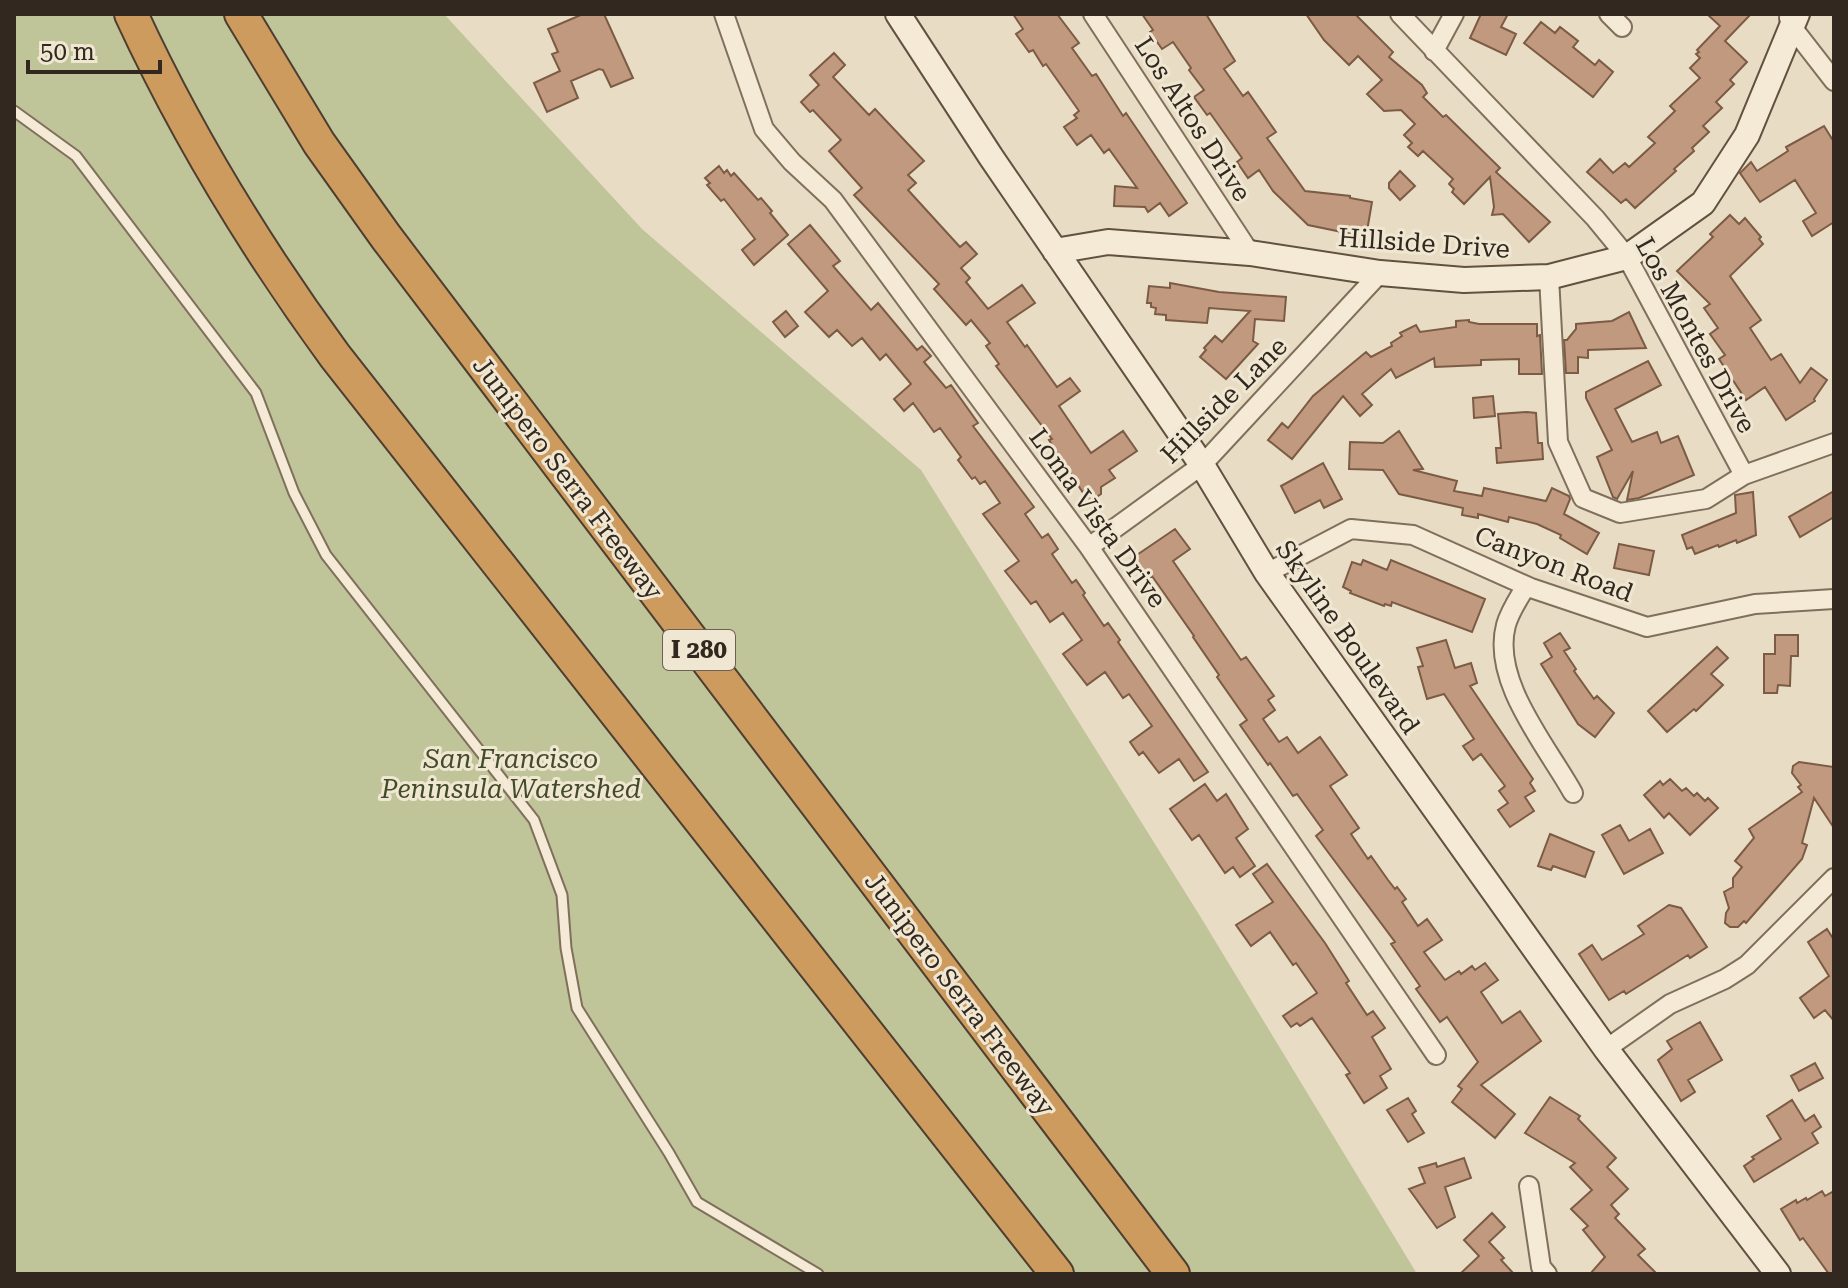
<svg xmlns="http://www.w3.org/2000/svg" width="1848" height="1288" font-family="'Roboto Serif',serif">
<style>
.green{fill:#bfc499}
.building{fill:#c1997e;stroke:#7c5b45;stroke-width:2}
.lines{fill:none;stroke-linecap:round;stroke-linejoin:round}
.service-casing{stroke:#806f5c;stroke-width:13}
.minor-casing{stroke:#806f5c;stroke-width:22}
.secondary-casing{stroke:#625040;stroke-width:28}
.motorway-casing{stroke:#4e3e30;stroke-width:36}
.service{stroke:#f4ead5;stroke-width:9}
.minor{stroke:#f4ead5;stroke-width:18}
.secondary{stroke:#f4ead5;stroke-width:24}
.motorway{stroke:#cd9b5e;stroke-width:32}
.labels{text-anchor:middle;stroke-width:6;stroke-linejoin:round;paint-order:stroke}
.shield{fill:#f0e7d2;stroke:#6b6155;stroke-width:2}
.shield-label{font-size:24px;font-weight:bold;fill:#32281f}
.street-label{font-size:26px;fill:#32281f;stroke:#f0e7d2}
.park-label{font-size:26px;font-style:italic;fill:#434c28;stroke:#f0e7d2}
</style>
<rect width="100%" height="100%" fill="#e8ddc4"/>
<path class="green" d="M14,14H444L642,229L921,470L1200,916L1417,1274H14Z"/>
<path class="building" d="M583,14H604L633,78L611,87L603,70L599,69L571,81L578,98L547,112L534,83L560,71L552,54L558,52L548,29Z
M1013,14H1057L1079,43L1072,48L1092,76L1096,74L1123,116L1126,113L1187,203L1169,216L1160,203L1148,212L1145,207L1114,206L1115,186L1137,188L1109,149L1104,153L1091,135L1077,145L1064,127L1077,118L1074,115L1079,111L1046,64L1043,66L1033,50L1029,52L1016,34L1023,29Z
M1142,14H1206L1235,61L1224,69L1243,96L1248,92L1276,132L1267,138L1305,191L1350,196V198L1372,202L1366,237L1308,225L1273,191L1259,170L1248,178L1237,162L1242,158L1210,113L1207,115L1194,97L1204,90L1189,70L1191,68L1173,42L1162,49L1150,32L1153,30Z
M1306,14H1355L1393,52L1389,57L1422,85L1427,93L1423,97L1443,117L1446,115L1500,168L1496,172L1550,222L1529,242L1503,214L1492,215L1494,207L1490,177L1464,204L1452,192L1454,189L1449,184L1453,179L1423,151L1418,156L1408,147L1412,143L1404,135L1415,124L1401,110L1384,111L1367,94L1382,80L1358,56L1349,65L1324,40Z
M1481,14H1508L1501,27L1516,34L1506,55L1470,38Z
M1707,14H1751L1725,41L1747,62L1730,80L1734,84L1716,102L1722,108L1703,126L1709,132L1692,148L1694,151L1674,169L1676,171L1635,208L1626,199L1621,203L1587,172L1600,159L1613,173L1625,163L1629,167L1655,143L1648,137L1675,111L1670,106L1700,78L1690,68L1700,58L1696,54L1699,52L1697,50L1720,26Z
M1541,22L1555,33L1560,27L1578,41L1573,47L1595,65L1599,60L1613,72L1593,97L1524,43Z
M834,53L845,65L833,77L869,115L875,109L924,161L908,175L916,183L908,190L960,247L966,242L977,254L961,268L970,278L966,282L988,309L1022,285L1035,303L1007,322L1025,347L1027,345L1057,387L1070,378L1080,391L1059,406L1091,453L1123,431L1137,451L1109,470L1115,478L1101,487V494L1089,502L1049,440L1052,439L996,366L999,364L986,346L990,343L971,320L966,325L934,289L939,284L854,195L862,188L829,151L841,140L813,110L810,112L801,102L819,85L810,75Z
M1824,126L1834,142V222L1812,236L1803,221L1816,213L1795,180L1760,202L1740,173L1751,162L1757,171L1788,151L1786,147Z
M719,166L724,173L727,170L731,176L734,173L758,200L761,198L772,211L770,213L788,235L754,265L742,250L755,239L724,199L721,201L707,185L710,183L705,178Z
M1400,171L1415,186L1400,200L1389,188V183Z
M1730,215L1739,224L1745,218L1761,237L1759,239L1763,244L1730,276L1761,320L1750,328L1771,360L1781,354L1800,383L1811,368L1827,380L1814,399L1815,401L1786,420L1765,387L1746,400L1719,359L1725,355L1710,334L1718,328L1704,308L1710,304L1677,271L1713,237L1710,234Z
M810,225L840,261L833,266L871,310L878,303L917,350L922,346L931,356L924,362L946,388L951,385L978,423L973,426L1034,507L1025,514L1042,538L1048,534L1058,549L1052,554L1072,583L1076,580L1085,593L1083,595L1104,626L1108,623L1120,640L1118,642L1208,772L1194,781L1179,759L1159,773L1143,752L1139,755L1130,742L1152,726L1129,694L1123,698L1105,672L1087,685L1063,654L1082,640L1063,613L1050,622L1036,601L1031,604L1005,571L1019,561L983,514L1000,503L985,481L980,484L975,477L972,479L958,460L961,457L940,428L934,432L913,403L904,411L894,399L911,384L886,354L880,360L862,338L852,346L837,330L829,337L805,312L828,291L788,244Z
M1170,283L1219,292L1286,297L1284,321L1255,319L1253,341L1258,344L1226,379L1200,357L1206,350L1204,348L1215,336L1222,342L1250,311L1209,308L1207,323L1166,320V315L1155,314L1156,308L1151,307V303H1147L1149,286L1170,288Z
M786,311L798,326L785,337L773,322Z
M1629,312L1646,348L1588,350V358L1578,357V373H1566L1564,340H1567L1576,329V324L1612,321Z
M1469,320V322L1479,324H1537V336L1540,335L1542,374H1519V359L1481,360V365L1435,367L1434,358L1396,378L1391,369L1362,394L1372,405L1360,416L1343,396L1292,459L1268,440L1282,423L1288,428L1313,396L1366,352L1371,357L1392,346L1391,343L1402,336L1400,333L1416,325L1420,332L1456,327V321Z
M1648,361L1661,385L1615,409L1632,442L1657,432L1661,443L1678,436L1694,475L1639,498L1627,500L1633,471L1617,499L1613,497L1597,457L1612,450L1586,398V392Z
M1493,396L1495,416L1474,418L1473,398Z
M1527,412L1536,413L1538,443H1542L1543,459L1497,463L1496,448H1501L1498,414Z
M1399,431L1423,469L1413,470L1457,481L1454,491L1482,496L1484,488L1546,501L1552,488L1569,496L1570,499L1564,514L1599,533L1587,554L1560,538L1561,535L1537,524L1509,517L1508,522L1478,514V518L1462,515L1463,508L1399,494L1383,470L1349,469L1350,442L1383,443Z
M1323,463L1342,499L1324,508L1320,500L1295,513L1281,486Z
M1834,491V517L1800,537L1789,517Z
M1753,492L1756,535L1737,543L1736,540L1719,547L1718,545L1695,554L1692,547L1687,549L1682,535L1736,513L1735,495Z
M1175,529L1190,549L1173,561L1241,660L1246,657L1274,696L1268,700L1275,710L1263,719L1279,742L1287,737L1298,753L1320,737L1347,775L1330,786L1359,828L1351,834L1368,859L1371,856L1388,880L1395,889L1397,887L1406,899L1402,902L1418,926L1427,919L1442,940L1424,952L1445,980L1459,971L1461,974L1472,966L1475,970L1485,963L1498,980L1481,992L1502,1023L1520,1011L1541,1041L1481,1085L1515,1114L1495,1138L1452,1102L1462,1089L1458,1086L1478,1062L1447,1017L1440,1022L1416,989L1420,986L1391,944L1395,942L1316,836L1323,830L1297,794L1293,796L1270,763L1268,765L1240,725L1247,720L1217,677L1219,675L1193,637L1194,636L1152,576L1146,580L1131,559Z
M1619,544L1654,551L1649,575L1614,568Z
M1363,560L1387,570L1391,560L1485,599L1472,632L1392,602L1391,606L1385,604L1384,606L1350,593L1351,591L1343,587L1352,562L1361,565Z
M1560,633L1570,648L1564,651L1576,669L1574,671L1594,699L1597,696L1614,713L1595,737L1578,724L1541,664L1552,657L1544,643Z
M1775,635H1798V656H1791L1790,686L1778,685L1777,693H1764V654H1775Z
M1446,640L1455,668L1471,663L1477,683L1470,686L1533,779L1530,783L1535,791L1525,797L1534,811L1510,827L1498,810L1508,803L1499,791L1505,786L1481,754L1473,760L1463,746L1474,739L1444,694L1427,699L1418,667L1423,666L1417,648Z
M1717,647L1728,658L1711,674L1723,685L1696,711L1694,709L1667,732L1648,711Z
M1799,762L1834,767V828L1814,798L1802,843L1807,845L1802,859L1746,923L1744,921L1738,927H1730L1725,923L1726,913L1729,908L1724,892L1733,887V878L1742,867L1735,861L1754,838L1749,829L1802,792L1798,787L1801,785L1792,773L1793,766Z
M1670,779L1682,791L1686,788L1694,796L1697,793L1705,801L1708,798L1718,808L1690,835L1669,813L1664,818L1644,795L1660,781L1663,785Z
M1205,784L1217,801L1226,794L1248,829L1236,838L1255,866L1240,877L1233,867L1225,873L1199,835L1192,840L1170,809Z
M1620,825L1629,841L1650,829L1663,853L1624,874L1602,835Z
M1550,834L1594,852L1585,877L1553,866L1551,870L1538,866Z
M1267,864L1325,943L1349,981L1346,983L1367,1015L1373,1011L1385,1028L1372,1037L1391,1069L1380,1076L1387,1088L1364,1103L1346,1075L1350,1073L1312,1018L1300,1026L1297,1023L1291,1027L1283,1016L1317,993L1296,963L1293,965L1270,932L1251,946L1236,925L1273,902L1253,874Z
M1669,905L1681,908L1707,947L1690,958L1688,955L1626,994L1624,991L1609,1000L1579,954L1592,945L1602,960L1644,934L1638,926Z
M1827,929L1834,940V1021L1825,1010L1814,1018L1800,998L1829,976L1808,942Z
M1700,1022L1722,1060L1688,1080L1695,1092L1681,1101L1658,1060L1672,1049L1667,1041Z
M1815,1063L1823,1078L1799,1091L1791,1076Z
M1550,1097L1580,1116L1578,1119L1616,1158L1607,1167L1628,1189L1611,1205L1619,1214L1615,1218L1645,1249L1638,1255L1657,1274H1590L1605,1257L1583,1230L1588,1226L1571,1209L1592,1190L1570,1167L1575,1163L1525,1133Z
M1408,1098L1416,1111L1412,1114L1424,1133L1408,1142L1387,1110Z
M1792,1100L1805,1121L1814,1115L1821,1127L1812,1133L1818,1143L1754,1182L1744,1166L1754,1159L1752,1157L1781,1139L1767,1116Z
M1464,1158L1471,1178L1445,1187L1455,1217L1437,1228L1409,1189L1425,1183L1419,1168L1436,1163L1437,1167Z
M1822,1191L1825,1196L1834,1191V1274H1829L1803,1238L1800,1240L1781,1209L1796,1200L1797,1203L1806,1198L1807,1200Z
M1492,1213L1505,1227L1489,1242L1504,1258L1501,1260L1514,1274H1460L1479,1256L1464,1240Z"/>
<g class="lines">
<defs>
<path id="service" d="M14,111L76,156L256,393L294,493L326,555L534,820L562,895L566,948L577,1008L669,1153L697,1202L818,1274"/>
<path id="minor" d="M724,14L764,129L792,162L833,200L1089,547L1436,1055
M1093,14L1250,253
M1400,14L1595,218L1627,257L1744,475
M1609,14L1622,27
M1789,18L1792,27L1834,81
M1434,51L1454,14
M1549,277L1558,442L1583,498L1620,513L1706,499L1744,475L1834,443
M1089,547L1202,465L1380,273
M1267,573L1351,529L1413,535L1531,588L1647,627L1755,604L1834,599
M1526,586C1519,598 1510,611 1506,625C1491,681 1547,746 1573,793
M1606,1049L1670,1004L1725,979L1747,965L1834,878
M1529,1186L1541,1267L1547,1274"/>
<path id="secondary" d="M898,14L991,157L1202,465L1267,573L1606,1049L1778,1274
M1055,251L1108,242L1250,253L1380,273L1464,280L1549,277L1627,257L1703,203L1747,135L1797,14"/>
<path id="motorway" d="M131,14C187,135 256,248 335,356L1057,1274
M241,14L319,143L386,237L1173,1274"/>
</defs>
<use href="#service" class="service-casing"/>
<use href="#minor" class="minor-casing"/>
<use href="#secondary" class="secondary-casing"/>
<use href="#motorway" class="motorway-casing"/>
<use href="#service" class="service"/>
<use href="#minor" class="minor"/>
<use href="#secondary" class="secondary"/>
<use href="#motorway" class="motorway"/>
</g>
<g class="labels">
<rect class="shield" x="663" y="630" width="72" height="40" rx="6"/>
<g class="shield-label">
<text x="699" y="658">I 280</text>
</g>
<g class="street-label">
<text transform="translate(1193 119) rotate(57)" y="9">Los Altos Drive</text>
<text transform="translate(1424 243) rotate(4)" y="9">Hillside Drive</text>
<text transform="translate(1696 335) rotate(61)" y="9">Los Montes Drive</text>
<text transform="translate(1224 400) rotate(-45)" y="9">Hillside Lane</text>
<text transform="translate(568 478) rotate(53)" y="9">Junipero Serra Freeway</text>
<text transform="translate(1098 518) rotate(54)" y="9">Loma Vista Drive</text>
<text transform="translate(1554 564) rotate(21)" y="9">Canyon Road</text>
<text transform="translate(1348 637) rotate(55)" y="9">Skyline Boulevard</text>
<text transform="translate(960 994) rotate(53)" y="9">Junipero Serra Freeway</text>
</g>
<g class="park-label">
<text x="511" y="768">San Francisco<tspan x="511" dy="30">Peninsula Watershed</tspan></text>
</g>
</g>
<rect width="1848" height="1288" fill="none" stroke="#32281f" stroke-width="32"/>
<path d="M28 60v12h132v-12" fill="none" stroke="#32281f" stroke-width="4"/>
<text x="40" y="60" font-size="24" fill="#32281f" stroke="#f0e7d2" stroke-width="6" paint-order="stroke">50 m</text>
</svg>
